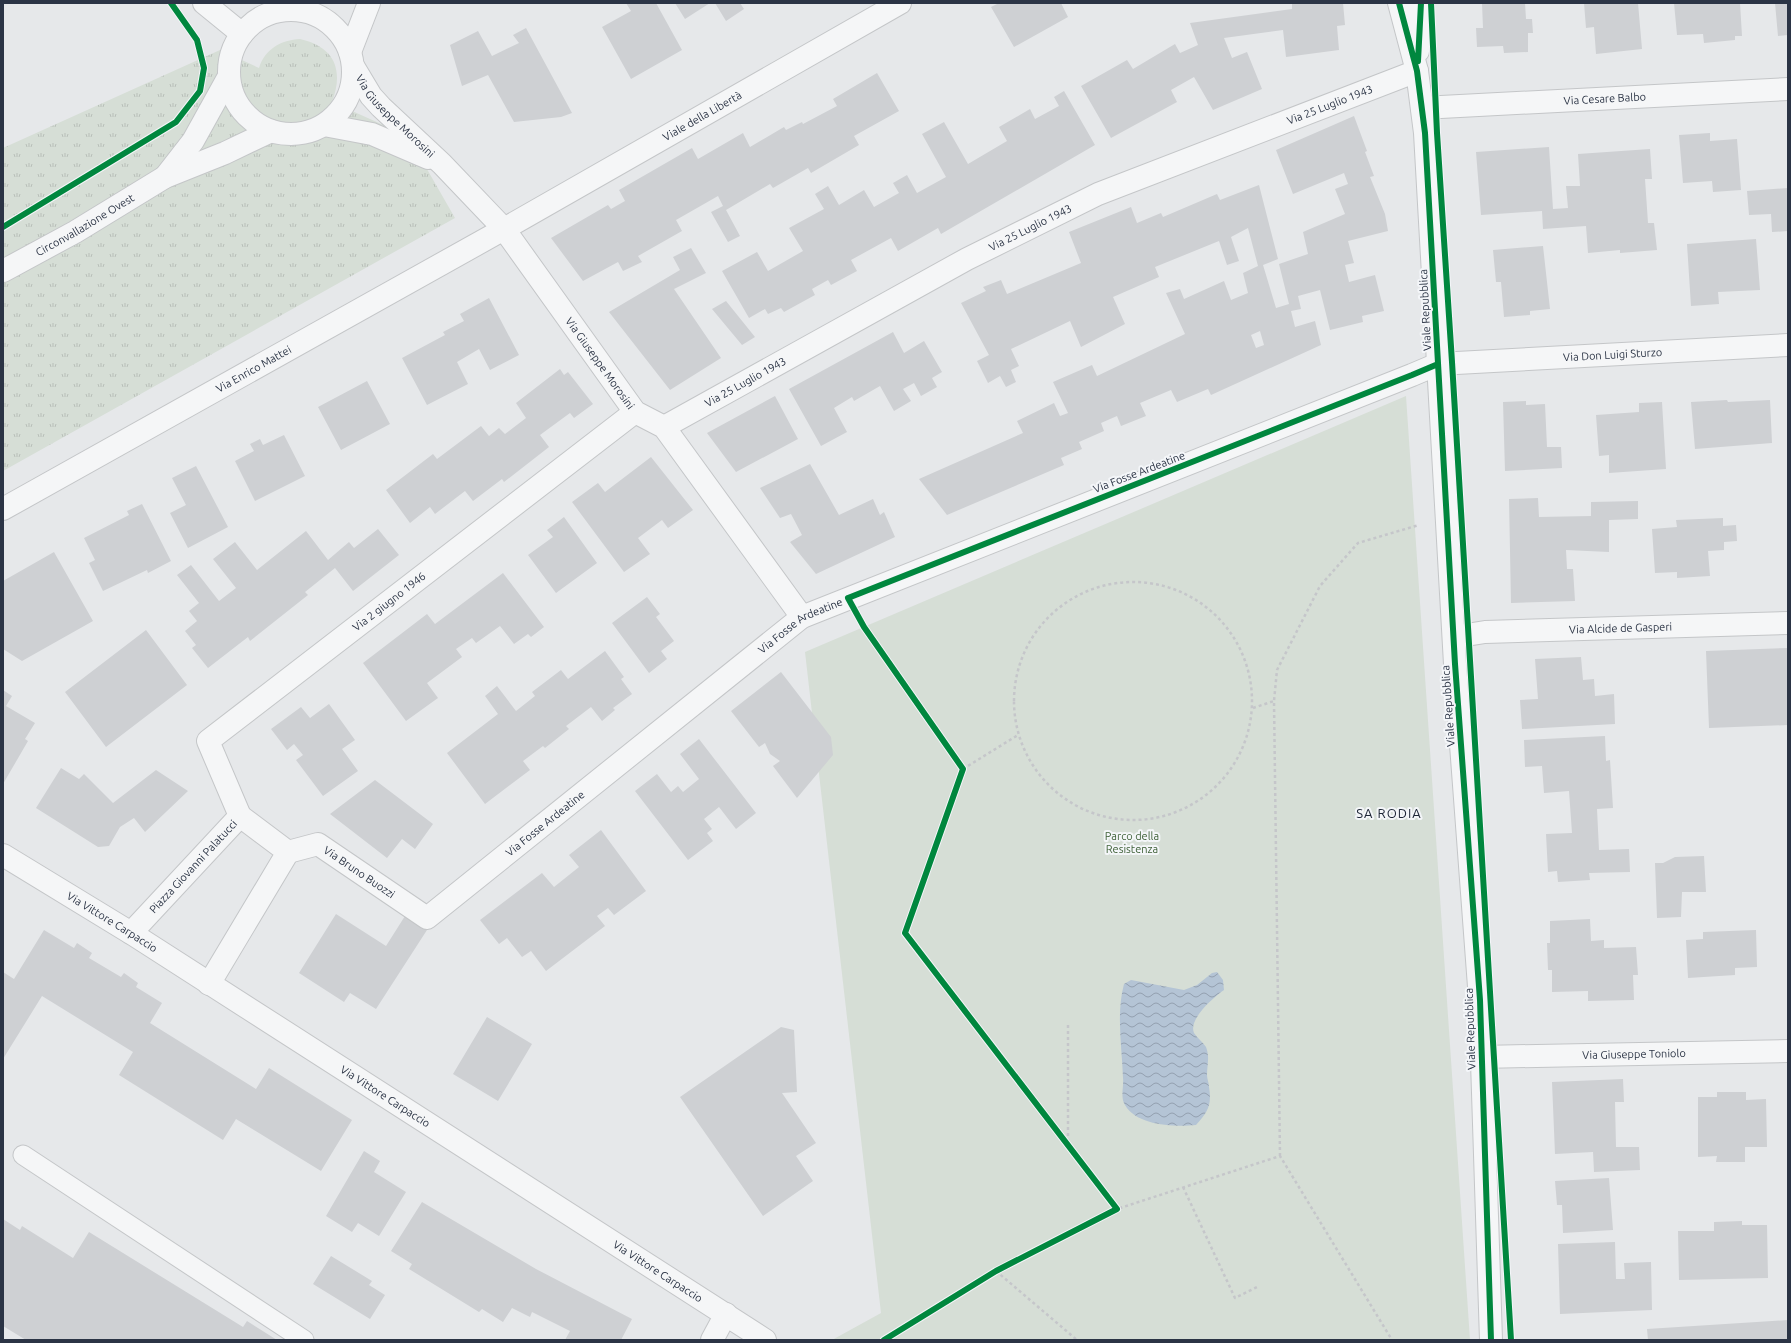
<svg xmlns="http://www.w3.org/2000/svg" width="1791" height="1343" font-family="Ubuntu,sans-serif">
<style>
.grass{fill:url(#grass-tufts)}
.park{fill:#d6ded6}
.water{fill:url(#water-waves)}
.building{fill:#ced0d3;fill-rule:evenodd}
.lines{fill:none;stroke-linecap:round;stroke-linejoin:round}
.service-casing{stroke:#c4c6c8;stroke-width:21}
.minor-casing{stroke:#c4c6c8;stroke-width:24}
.tertiary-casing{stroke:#c4c6c8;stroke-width:24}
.path{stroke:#c5c6ca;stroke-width:2.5;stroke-dasharray:3 3;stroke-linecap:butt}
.service{stroke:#f5f6f7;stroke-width:19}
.minor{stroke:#f5f6f7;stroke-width:22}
.tertiary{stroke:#f5f6f7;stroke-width:22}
.cycleway-casing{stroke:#f4f6f9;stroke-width:8}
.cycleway{stroke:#00873e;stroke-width:6}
.labels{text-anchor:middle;stroke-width:4;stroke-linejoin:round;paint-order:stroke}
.street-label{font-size:11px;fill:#2b3445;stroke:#f4f6f9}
.park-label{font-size:11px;fill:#3f6138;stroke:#f4f6f9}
.quarter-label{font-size:13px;letter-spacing:1px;fill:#1d2536;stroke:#f4f6f9}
</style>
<defs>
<pattern id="grass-tufts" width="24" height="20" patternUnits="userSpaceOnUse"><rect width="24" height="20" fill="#d6ded6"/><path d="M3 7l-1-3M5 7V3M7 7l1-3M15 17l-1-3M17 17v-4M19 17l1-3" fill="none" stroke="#b8bfb9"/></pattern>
<pattern id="water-waves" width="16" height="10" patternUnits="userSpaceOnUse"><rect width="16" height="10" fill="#b4c4d5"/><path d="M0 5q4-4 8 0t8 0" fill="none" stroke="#93a0af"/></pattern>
</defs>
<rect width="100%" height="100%" fill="#e6e8ea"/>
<path class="grass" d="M300,39C335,47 344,70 332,102L408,136L455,218L3,471V148L220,50L259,68C265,49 281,40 300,39Z"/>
<path class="park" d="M1406,396L1470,1340H832L881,1313L805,652Z"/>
<path class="water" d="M1217,972L1223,980L1224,990C1214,997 1188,1019 1194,1033C1197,1038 1203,1042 1206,1047C1210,1057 1207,1065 1207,1075C1207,1079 1209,1083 1209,1087C1212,1105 1208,1112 1196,1125C1175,1127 1137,1126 1125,1105C1120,1097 1124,1087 1123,1078C1122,1047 1116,1014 1124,984L1131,980L1184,990L1197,985L1212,973Z"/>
<path class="building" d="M626,3H656L682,50L631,79L602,27L631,11Z
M675,3H710L685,19Z
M715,3H740L744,9L726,21Z
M999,3H1061L1068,17L1014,47L991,7Z
M1292,3H1343L1345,25L1337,26L1339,50L1286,57L1283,30L1224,38L1232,58L1247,52L1262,89L1213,110L1194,77L1171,90L1177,102L1111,138L1081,86L1127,60L1133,69L1175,44L1180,53L1198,45L1190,23L1292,9Z
M1482,3H1525L1526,19H1532L1533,33H1528V52L1504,53L1503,46L1477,47L1476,28H1483Z
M1584,3H1638L1642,49L1596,54L1594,27L1586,28Z
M1674,3H1740L1742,36H1735V40L1704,43L1703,34L1677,35Z
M1775,3H1788V35L1778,36Z
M526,28L572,113L561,117L514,122L488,75L462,86L450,45L478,31L492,56L519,43L513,35Z
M877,73L899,111L854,136L859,145L811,173L808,168L773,188L770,184L726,210L740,236L728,242L711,212L723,206L718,196L676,220L682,231L638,256L642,262L623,271L618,262L583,281L551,238L608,205L611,209L625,201L619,190L692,148L698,159L743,133L750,147L784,127L786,130L802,122L803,124L837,106L833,99Z
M1064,91L1095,145L941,234L938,228L898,251L891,238L851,260L857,271L831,285L828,280L812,289L815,295L784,312L781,308L768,314L765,309L749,318L722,271L757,252L768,271L803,251L789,228L824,209L815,194L828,186L839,205L864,190L874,207L899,193L893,183L907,175L917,193L946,177L922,134L944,122L968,164L1007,141L999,127L1030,109L1035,119L1059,106L1054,97Z
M1354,116L1367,151L1365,152L1374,176L1370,177L1385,214L1388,231L1348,241L1354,263L1345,265L1349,282L1375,275L1384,311L1362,316L1363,322L1330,330L1320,290L1298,296L1301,309L1291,311L1295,327L1315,321L1321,345L1211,395L1208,389L1177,402L1171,390L1140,403L1146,416L1121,426L1117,416L1101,423L1104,431L1079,442L1082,449L1061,458L1064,465L947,515L919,479L1023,433L1017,421L1054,403L1060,416L1068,413L1053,382L1092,365L1097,376L1185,334L1166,293L1180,289L1184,299L1224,281L1231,300L1248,293L1243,273L1258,266L1248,228L1231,237L1239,261L1227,265L1219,241L1155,267L1159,277L1113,297L1125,324L1081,347L1070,321L1011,349L1019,366L1011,370L1016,382L1006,387L1000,376L988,383L977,361L989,355L961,303L986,291L983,287L1001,280L1007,294L1081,263L1069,232L1131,207L1137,223L1161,213L1163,217L1217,194L1220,200L1259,185L1278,259L1263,265L1276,308L1289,304L1279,264L1308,254L1303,232L1345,214L1335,189L1348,184L1344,173L1293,194L1276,150ZM1260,331L1264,345L1256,348L1251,335Z
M1710,133V141L1737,139L1741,190L1713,192L1712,181L1683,183L1679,135Z
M1549,147L1553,209L1568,208L1566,186H1580L1578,154L1650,149L1652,179H1645L1648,223H1654L1657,250L1620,253V250L1588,253L1586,226L1543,229L1542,211L1481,215L1476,152Z
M1788,188V231L1772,232L1771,214L1749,215L1747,191Z
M1756,239L1760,290L1718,292L1719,304L1691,306L1687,244Z
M1543,246L1550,309L1530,311V315L1504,317L1501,282H1496L1493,250Z
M691,248L706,273L674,289L721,358L670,390L609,312L680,270L673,257Z
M489,298L519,355L490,370L479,349L457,362L468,384L427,405L402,358L445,335L443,332L464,321L460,314Z
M726,301L755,337L742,345L712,309Z
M893,332L904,353L924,341L942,372L932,378L937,387L921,396L914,383L903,389L911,401L894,411L880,386L854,401L852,397L834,408L847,432L821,446L789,389Z
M560,369L564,375L568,372L593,404L574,418L570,413L540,435L549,447L504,482L502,479L473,501L465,491L435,514L430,507L410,523L386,490L433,454L437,459L481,426L489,436L499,428L505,434L526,418L516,403Z
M367,381L390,424L341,450L318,407Z
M775,396L798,439L736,472L707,433Z
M1727,400L1728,402L1770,400L1772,443L1695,449L1691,402Z
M1526,401V405L1545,404L1547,447H1561L1562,468L1505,471L1503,402Z
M1662,402L1666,469L1609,473V455L1599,456L1596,415L1639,412V403Z
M284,435L305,476L255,501L235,461L254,451L250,444L260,439L263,445Z
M651,457L693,510L668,528L662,520L638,538L650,554L624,572L572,502L598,483L605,492Z
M810,464L839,515L873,499L880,515L884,512L895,537L816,574L790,542L802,535L791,514L780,518L760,488Z
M196,466L228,527L188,548L170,513L186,505L172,478Z
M1538,498L1539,517L1591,516V502L1638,501V519L1609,520V552L1566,550L1567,569H1573L1575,601L1511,603L1509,499Z
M142,504L171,561L148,573L147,570L103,591L89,563L95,560L84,538L129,515L127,511Z
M564,517L597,563L556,593L528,555L553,537L547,530Z
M1723,518V526L1736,525L1737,541L1724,542V550L1708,551L1710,576L1677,578V572L1655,573L1652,529L1677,527L1676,520Z
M378,529L399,555L353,591L335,568L305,592L308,595L250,641L248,637L208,668L192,648L196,645L185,631L197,621L189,611L199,603L177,575L191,565L219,601L236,588L213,559L235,542L257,570L306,531L328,560L349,542L354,548Z
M54,552L93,621L22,661L3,649V581Z
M503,573L544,627L531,637L528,634L514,644L500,626L476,643L472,638L456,649L462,657L427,683L438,698L406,721L363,663L427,614L435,624Z
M647,597L660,614L656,617L674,641L661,651L667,659L649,673L612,623Z
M146,630L187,685L106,747L65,692Z
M1788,648V725L1709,728L1706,651Z
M605,651L624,677L621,679L632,694L613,708L615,710L602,721L591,707L566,726L569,729L545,748L543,746L523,761L530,770L485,804L447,753L498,714L485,696L497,686L516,711L535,696L532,692L561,670L568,679Z
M1581,657L1583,680L1594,679L1595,696L1614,694L1615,724L1522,729L1520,700L1538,699L1535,659Z
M781,672L831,737L833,755L797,798L773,766L780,761L770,754L765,743L759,747L731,711Z
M3,690L12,696L6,706L35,723L25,739L28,741L3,784Z
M329,704L355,740L342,749L358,771L323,796L296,760L303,755L294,744L287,750L271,729L301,707L310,718Z
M1605,736L1606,761L1610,760L1613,808L1597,809L1599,850L1629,849L1630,872L1589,873L1590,880L1558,882L1557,871L1548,872L1546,834L1572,833L1569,791L1544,793L1542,766L1525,767L1524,740Z
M699,739L756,813L736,829L719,807L704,819L712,829L707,833L713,841L688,860L635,791L657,774L671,792L678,786L683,792L699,779L680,754Z
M61,768L79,779L84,774L113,803L156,770L188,791L145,832L134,818L120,827L109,846L98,847L36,808Z
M375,780L433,824L415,849L402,839L387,858L330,814Z
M601,830L646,891L614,915L608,908L597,916L605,926L546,971L531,951L522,957L507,938L499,944L480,920L542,873L554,887L579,867L569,855Z
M1704,856L1706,892H1682L1681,917L1657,918L1655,863H1663L1675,857Z
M336,914L386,946L405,916L427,930L376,1009L350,993L344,1002L299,973Z
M1590,919L1591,941L1604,940V948L1636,947L1638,975H1633L1634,1000L1588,1001V991L1552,992V970H1548L1547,943H1550V921Z
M44,930L74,948L77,943L92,953L89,958L121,977L124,973L138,983L136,987L162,1003L150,1023L256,1089L269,1068L352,1120L321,1171L236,1119L223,1140L119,1075L133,1052L42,996L3,1059V972L14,979Z
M1756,930L1757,967L1735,968V975L1688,978L1686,940L1703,939V932Z
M487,1017L532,1044L498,1101L453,1074Z
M781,1027L794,1030L797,1092L782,1093L816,1143L796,1156L813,1181L763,1216L680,1097Z
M1623,1079L1624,1102H1615L1616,1147H1639L1640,1170L1594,1172L1593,1152L1555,1154L1552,1082Z
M1717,1092H1746V1100L1766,1099L1767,1147H1745V1162H1716L1717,1156L1698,1157V1097H1717Z
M364,1151L380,1161L374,1172L406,1192L379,1236L358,1223L352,1232L326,1216Z
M1609,1178L1613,1230L1563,1233L1562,1205H1557L1555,1181Z
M422,1202L536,1269L632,1319L621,1340H565L570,1331L532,1312L530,1317L512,1308L503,1322L482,1309L479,1312L409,1269L412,1264L391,1251Z
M3,1219L20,1230L22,1226L73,1258L89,1232L243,1327L247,1321L277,1340H26L3,1326Z
M1742,1221V1225H1767L1768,1278L1679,1280L1678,1231H1714V1222Z
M1615,1242L1616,1279H1625L1624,1263L1651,1262L1652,1310L1560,1314L1558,1244Z
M331,1256L372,1281L369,1285L385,1295L370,1319L313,1284Z
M1788,1320V1340H1648L1647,1329Z"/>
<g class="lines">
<defs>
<path id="service" d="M23,1155L304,1340"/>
<g id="minor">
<path d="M204,3L242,34"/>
<path id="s1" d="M1422,108L1788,89"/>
<path id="s2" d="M504,229L635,412L664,427L802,617"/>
<path id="s3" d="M664,427L967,259L1098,194L1417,71"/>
<path id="s4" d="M1454,637L1485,632L1788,623"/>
<path id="s5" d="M240,816L208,741L635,412"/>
<path id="s6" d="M288,852L318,844L427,918L802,617L1412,375L1438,364L1788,345"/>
<path id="s7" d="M3,855L131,933L765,1340"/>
<path id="s8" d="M131,933L240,816L288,852L209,984"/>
<path id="s9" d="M1481,1057L1788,1051"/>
<path d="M712,1340L726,1314"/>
</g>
<g id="tertiary">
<path d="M1399,3L1417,71L1425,133L1455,664L1480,1000L1491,1340"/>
<circle cx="291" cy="72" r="62"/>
<path d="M1418,51L1421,3"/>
<path d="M350,52L369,3"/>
<path id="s10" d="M353,66L371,96L381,107L442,164L504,229"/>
<path d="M324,125L372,134L428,158"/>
<path d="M165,177L193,141L229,76"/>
<path id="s11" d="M3,271L75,232L165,177L225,153L271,131"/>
<path id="s12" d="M3,509L504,229L900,3"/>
</g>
</defs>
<use href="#service" class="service-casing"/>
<use href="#minor" class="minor-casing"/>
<use href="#tertiary" class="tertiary-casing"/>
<path class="path" d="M1014 701a119 119 0 1 1 238 0a119 119 0 1 1-238 0Z
M862,623L963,769L905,933L1117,1209
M1253,708L1274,701
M963,769L1018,735
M1068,1025V1145
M1280,1156L1274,701L1277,670L1320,586L1358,543L1419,525
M1183,1187L1235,1298L1257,1287
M996,1271L1077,1340
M884,1340L996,1271L1117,1209L1280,1156L1392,1340"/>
<use href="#service" class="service"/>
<use href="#minor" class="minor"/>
<use href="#tertiary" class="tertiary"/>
<defs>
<path id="cycleway" d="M1399,3L1417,71L1425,133L1455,664L1480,1000L1491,1340
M1431,3L1437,133L1452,362L1511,1340
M1418,61L1421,3
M3,227L176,122L200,91L204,68L197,40L171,3
M884,1340L996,1271L1117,1209L905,933L963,769L864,627L848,598L1412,375L1438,364"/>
</defs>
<use href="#cycleway" class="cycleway-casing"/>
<use href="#cycleway" class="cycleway"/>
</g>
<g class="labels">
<g class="street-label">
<text dy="4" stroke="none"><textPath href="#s1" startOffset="183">Via Cesare Balbo</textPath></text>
<text dy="4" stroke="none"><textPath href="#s3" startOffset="741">Via 25 Luglio 1943</textPath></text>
<text dy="4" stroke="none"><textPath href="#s10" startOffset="66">Via Giuseppe Morosini</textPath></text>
<text dy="4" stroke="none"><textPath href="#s12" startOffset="802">Viale della Libertà</textPath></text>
<text dy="4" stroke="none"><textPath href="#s11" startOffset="94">Circonvallazione Ovest</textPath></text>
<text dy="4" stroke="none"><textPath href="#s3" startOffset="417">Via 25 Luglio 1943</textPath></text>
<text transform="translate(1425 310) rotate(-93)" y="4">Viale Repubblica</text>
<text dy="4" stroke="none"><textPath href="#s6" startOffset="1503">Via Don Luigi Sturzo</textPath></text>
<text dy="4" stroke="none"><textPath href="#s2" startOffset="165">Via Giuseppe Morosini</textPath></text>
<text dy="4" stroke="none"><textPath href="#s12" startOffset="287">Via Enrico Mattei</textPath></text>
<text dy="4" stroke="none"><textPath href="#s3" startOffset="93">Via 25 Luglio 1943</textPath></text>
<text transform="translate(1139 472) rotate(-21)" y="4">Via Fosse Ardeatine</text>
<text dy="4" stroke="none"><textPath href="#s5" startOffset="310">Via 2 giugno 1946</textPath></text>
<text dy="4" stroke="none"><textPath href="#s6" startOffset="638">Via Fosse Ardeatine</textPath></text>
<text dy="4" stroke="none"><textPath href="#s4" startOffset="167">Via Alcide de Gasperi</textPath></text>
<text transform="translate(1448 706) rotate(-94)" y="4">Viale Repubblica</text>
<text dy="4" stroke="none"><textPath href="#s6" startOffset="314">Via Fosse Ardeatine</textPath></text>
<text dy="4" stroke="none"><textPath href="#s8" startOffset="91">Piazza Giovanni Palatucci</textPath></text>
<text dy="4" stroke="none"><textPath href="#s6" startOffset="81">Via Bruno Buozzi</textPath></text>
<text dy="4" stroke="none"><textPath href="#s7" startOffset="128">Via Vittore Carpaccio</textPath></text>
<text transform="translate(1470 1029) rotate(-92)" y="4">Viale Repubblica</text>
<text dy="4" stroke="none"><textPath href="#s9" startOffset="153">Via Giuseppe Toniolo</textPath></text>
<text dy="4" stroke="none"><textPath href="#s7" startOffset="452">Via Vittore Carpaccio</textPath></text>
<text dy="4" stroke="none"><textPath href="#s7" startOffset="776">Via Vittore Carpaccio</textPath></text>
</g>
<g class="park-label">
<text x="1132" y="840">Parco della<tspan x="1132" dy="13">Resistenza</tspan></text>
</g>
<g class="quarter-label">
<text x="1389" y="818">SA RODIA</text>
</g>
</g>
<rect width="1791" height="1343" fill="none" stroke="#2b3445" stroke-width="8"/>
</svg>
